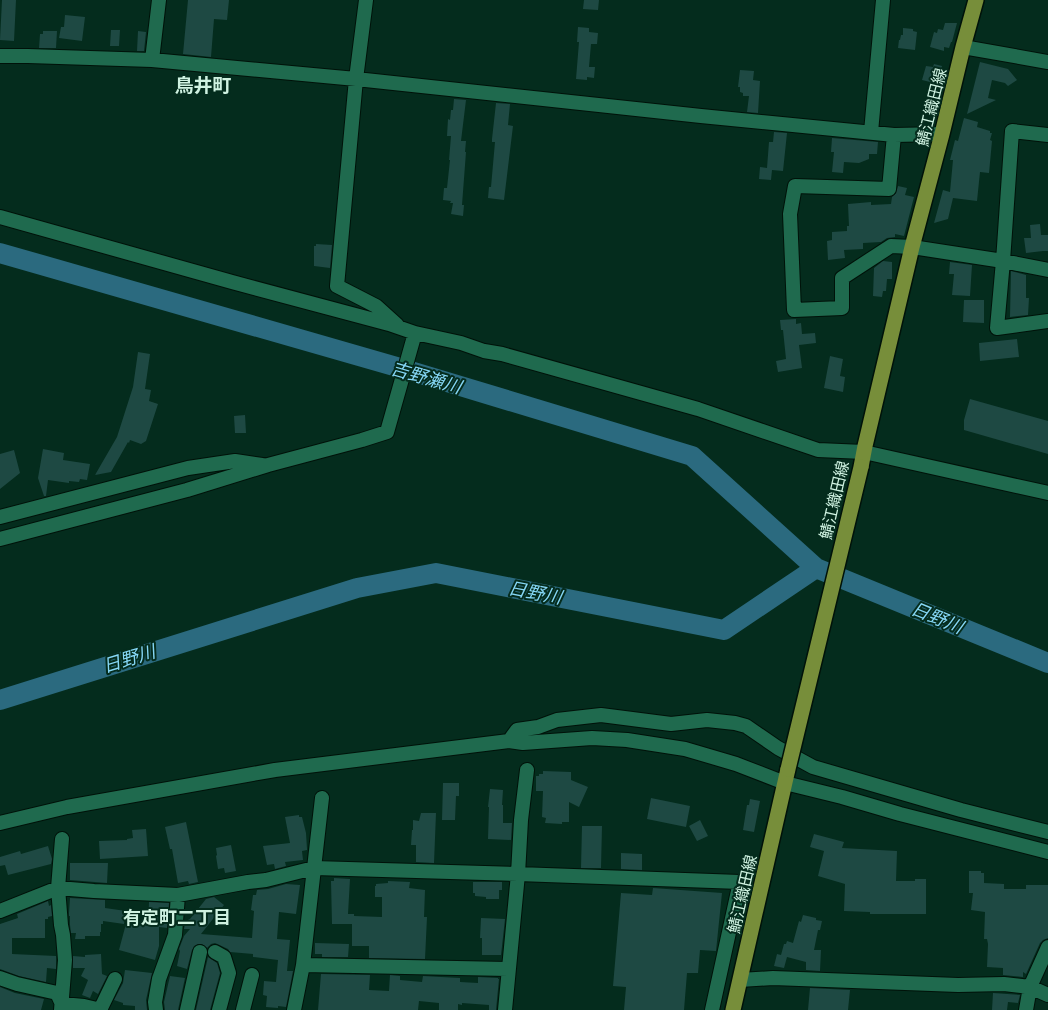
<svg xmlns="http://www.w3.org/2000/svg" width="1048" height="1010" font-family="Montserrat,'Noto Sans JP',sans-serif">
<style>
.lines{fill:none;stroke-linecap:round;stroke-linejoin:round}
.river{stroke:#2b6a7f;stroke-width:20}
.building{fill:#1e4943}
.minor-casing{stroke:#001209;stroke-width:16}
.major-casing{stroke:#001209;stroke-width:18}
.minor{stroke:#1f6a4e;stroke-width:14}
.major{stroke:#778e3a;stroke-width:15}
.major-bridge-casing{stroke:#001209;stroke-width:18;stroke-linecap:butt}
.major-bridge{stroke:#778e3a;stroke-width:15}
.labels{text-anchor:middle;stroke-width:4;stroke-linejoin:round;paint-order:stroke}
.street-label{font-size:16px;fill:#cff2e1;stroke:#042c1d}
.water-label{font-size:18px;font-style:italic;fill:#86d7f6;stroke:#042c1d}
.neighbourhood-label{font-size:18px;font-weight:bold;fill:#cff2e1;stroke:#042c1d}
.quarter-label{font-size:19px;font-weight:bold;fill:#cff2e1;stroke:#042c1d}
</style>
<rect width="100%" height="100%" fill="#042c1d"/>
<g class="lines">
<path class="river" d="M0,253L404,369L692,456L816,568L1048,663
M0,700L357,588L436,573L724,630L816,568"/>
</g>
<path class="building" d="M2,0H16L14,41L0,40Z
M188,0H229L227,20L214,19L211,57L183,54Z
M584,0H599L598,10L583,9Z
M65,15L85,17L82,41L59,38L61,27H64Z
M945,23H957L952,42H951L949,48L944,47V51L930,47L934,32L937,33L938,29L943,30Z
M578,27L589,28V32L598,33L597,44H591L589,67H595L594,78L587,77V80L576,79L579,42H577Z
M903,28L913,29V31L917,32L915,50L898,48L899,40H900L901,35H903Z
M111,30H120L119,46H110Z
M43,31H57L56,48H39L40,34H43Z
M138,31L146,32L144,51H137Z
M980,62L1008,69L1017,80L1008,86L1005,83L992,80L988,98L996,100L967,114Z
M934,64L942,66L938,84L922,80L926,66L933,67Z
M740,70L754,71L753,80L760,81L758,113L747,112L749,96H743V93L740,92V87H738Z
M454,99L466,100L461,141H466L465,152H466L462,205H464L463,216L451,214L453,203H450L451,201L443,200L444,188H447L450,160H449L451,136H447L448,119L450,120L451,110H453Z
M496,103L510,104L508,125L513,126L504,200L488,198L489,187H491L495,142H492V139Z
M964,118L978,122L977,127L990,131V133H992L990,140L992,141L989,173L980,172L977,201L953,198L948,219L934,223L943,190L950,192L953,160H950L955,140L958,141Z
M774,132L787,133L783,171L772,170L771,180L759,179L760,167L767,168L769,142H773Z
M832,138L878,142L877,154H869V159L859,163L844,162L843,173L832,172L834,152H831Z
M898,186L907,188L905,195L914,197L904,236L895,234V237L887,238L881,242L863,243V249L844,250L845,258L828,260L827,241L832,240V232L847,231V226H849L848,204L871,202V205L891,204L892,197L896,193Z
M1040,224L1041,235H1048V251H1043L1026,253L1024,238H1031L1030,225Z
M316,244L332,245L330,268L314,266V246H316Z
M883,261L892,262V279H887L886,291H883L882,297L873,296L874,268Z
M950,262L972,265L970,296L952,295L954,274H949Z
M1011,271L1026,275V298H1029L1028,315L1010,317Z
M964,300H984V323L963,322Z
M796,319V324L801,323L802,334L815,333L816,343L799,345L802,368L778,372L776,361L786,359L783,330H781L780,320Z
M1017,339L1019,357L980,361L979,343Z
M138,352L150,354L145,389L151,390L149,401L158,404L146,441L141,444L130,440L129,443L128,442L111,472L95,475L117,437L133,387Z
M830,356L843,359L840,376L845,377L843,392L824,388Z
M970,399L1048,421V454L964,430V420Z
M245,415L246,433H235L234,416Z
M43,449L64,453L63,460L90,464L87,480L80,479L79,482L69,481V483L48,480L46,496H44L38,478Z
M14,450L20,473L0,489V454Z
M543,771L571,772V780L588,787L579,807L569,802V822H562V824L545,823L546,818L542,817L543,791H536V776H539V774H543Z
M443,783H459V796H456L455,820H442Z
M490,789L503,790L502,805H503V823H512L511,840L488,839L489,807H488Z
M651,798L690,806L686,827L647,819Z
M750,799L760,801L754,832L743,830L747,805H749Z
M421,813H436L434,863L416,862V845H411L412,830H413V820L419,821Z
M299,815V817H302L306,833L307,849V850L302,851L303,860L285,862L286,866L275,869L274,864L267,865L263,846L290,843L285,817Z
M700,820L708,836L697,841L689,826Z
M186,822L198,882L189,884L188,881L178,883L172,849H170L165,827Z
M582,826H602L601,868H581Z
M146,829L148,856L100,859L99,841L127,840V839L133,838L132,830Z
M814,834L844,842L842,848L897,851L896,881H915V879H926V914H870V912L844,911L845,884L818,876L824,851L810,847Z
M231,845L236,871L225,873L224,868L218,869L216,856L217,855L216,848Z
M48,846L52,859L51,864L8,875L5,865L0,866V857L20,851L21,854Z
M621,853L642,854V870L621,869Z
M70,863H108L107,883L70,880Z
M969,871H981V873H984V883L1004,884V889H1026V885H1048V938L1043,940L1040,943L1026,974L1023,972V977L1003,975V968L987,967L988,944L987,939H984L985,912L971,910L973,893H969Z
M334,878L350,879L348,914H354V916L382,917V897H375V886H376V884L388,883V881L410,882L409,888L425,890L424,917H427L425,959L369,958V946H352V924H332L331,881H334Z
M473,882H502V890H499V899H486V897L475,896V893H473Z
M286,884L300,885L296,914L279,912L277,939L290,940L287,971H293L286,1007L278,1006V1008L266,1007L267,996L263,995L264,981L276,982L278,960L253,957V954L230,952L228,949L215,943L211,944L207,948L202,944H198L194,946L192,950L187,969L177,966L180,951L179,949L184,936L190,929H184L185,924L189,919H190L206,899L214,897L224,905L201,934L252,938L254,911L251,910L253,895H256L257,890L268,889Z
M653,888L722,893L716,951L700,950L698,973H687L684,1010H624L626,987L613,986L621,893L652,895Z
M70,898L105,900V908L126,911L124,924L103,921V924H101V932H100V936H85V939H75L76,933H71L70,925V916H69V913Z
M48,901L49,906L51,905L52,916L48,917V919H45V938H12V954L56,956V969L47,968L46,982L19,976L0,969V924L18,918L17,914Z
M149,902L169,903L167,928L159,927V946L155,960L119,950L127,920L148,926Z
M803,915L816,918V920L822,921L820,930H818L814,950H821L820,971L806,970V962L787,957L784,968L774,966L777,954L781,955L784,944H786L787,941L793,943L799,921L801,922Z
M481,918L505,919L501,955H482V938H480Z
M315,943L349,944L348,957H322V954H315Z
M101,954L102,974L107,976L98,994L93,991L90,998L82,995L88,980L81,976L85,968H73V956L85,957V955Z
M208,957L217,963L220,973L210,1010H196Z
M125,970L152,973L146,1000L147,1010H135V1006L123,1005V1003L114,1000L123,983Z
M321,974L370,975L369,990L389,991L390,975L400,976V980L422,982L423,976L460,978V982L478,983V977L498,978V979H499L496,1010H489V1005L462,1003V1005L458,1004V1010H439V1003L419,1001L418,1010H318Z
M170,976L185,978L178,1010H165L164,1002Z
M0,987L15,993L44,999L41,1010H0Z
M810,988L850,990L848,1010H808Z
M993,993L1020,995L1018,1003L1008,1002L1007,1010H992Z"/>
<g class="lines">
<defs>
<path id="minor" d="M366,0L356,79L337,286L376,306L397,325
M963,47L1048,62
M0,56H28L152,60L356,79L701,116L894,135L942,134
M152,60L159,0
M871,132L883,0
M894,135L889,189L795,186L790,214L794,310L842,308V278L891,246L912,247L1003,261L1048,270
M1048,135L1012,131L1003,261L997,328L1048,321
M0,217L232,282L389,324L415,333L461,343L484,351L502,354L698,409L818,450L864,452L1048,493
M0,517L188,468L235,461L262,465
M0,539L187,490L268,465L362,440L387,432L415,333
M509,741L517,730L538,727L557,720L601,715L671,724L707,720L735,723L746,726L778,748L813,767L961,810L1048,832
M0,823L67,807L275,770L509,741L523,743L592,738L627,740L685,749L736,764L785,783L842,797L900,814L1048,852
M0,911L58,888L94,891L178,895L248,882L266,880L314,868L518,874L740,882L712,1010
M215,952L224,957L229,973L219,1010
M303,965L508,969
M0,978L17,984L57,993L62,1004
M740,980L773,978L958,985L1004,984L1030,987L1048,995
M62,1004L84,1006L101,1010
M61,1010L65,960L63,935L61,925L58,888L62,839
M100,1010L115,979
M156,1010L155,1002L159,979L175,935L178,895
M187,1010L200,952
M243,1010L252,975
M294,1010L303,965L322,798
M505,1010L518,874L521,820L527,770
M1026,1010L1030,987L1048,947"/>
<path id="major" d="M861,467L865,446L912,247L942,134L963,47L976,0
M733,1010L788,769"/>
</defs>
<use href="#minor" class="minor-casing"/>
<use href="#major" class="major-casing"/>
<use href="#minor" class="minor"/>
<use href="#major" class="major"/>
<defs>
<path id="major-bridge" d="M788,769L861,467"/>
</defs>
<use href="#major-bridge" class="major-bridge-casing"/>
<use href="#major-bridge" class="major-bridge"/>
</g>
<g class="labels">
<g class="street-label">
<text transform="translate(931 107) rotate(-76)" y="6">鯖江織田線</text>
<text transform="translate(834 500) rotate(-77)" y="6">鯖江織田線</text>
<text transform="translate(742 894) rotate(-77)" y="6">鯖江織田線</text>
</g>
<g class="water-label">
<text transform="translate(426 378) rotate(16)" y="6">吉野瀬川</text>
<text transform="translate(535 593) rotate(11)" y="6">日野川</text>
<text transform="translate(937 618) rotate(22)" y="6">日野川</text>
<text transform="translate(129 659) rotate(-17)" y="6">日野川</text>
</g>
<g class="neighbourhood-label">
<text x="177" y="924">有定町二丁目</text>
</g>
<g class="quarter-label">
<text x="203" y="92">鳥井町</text>
</g>
</g>
</svg>
